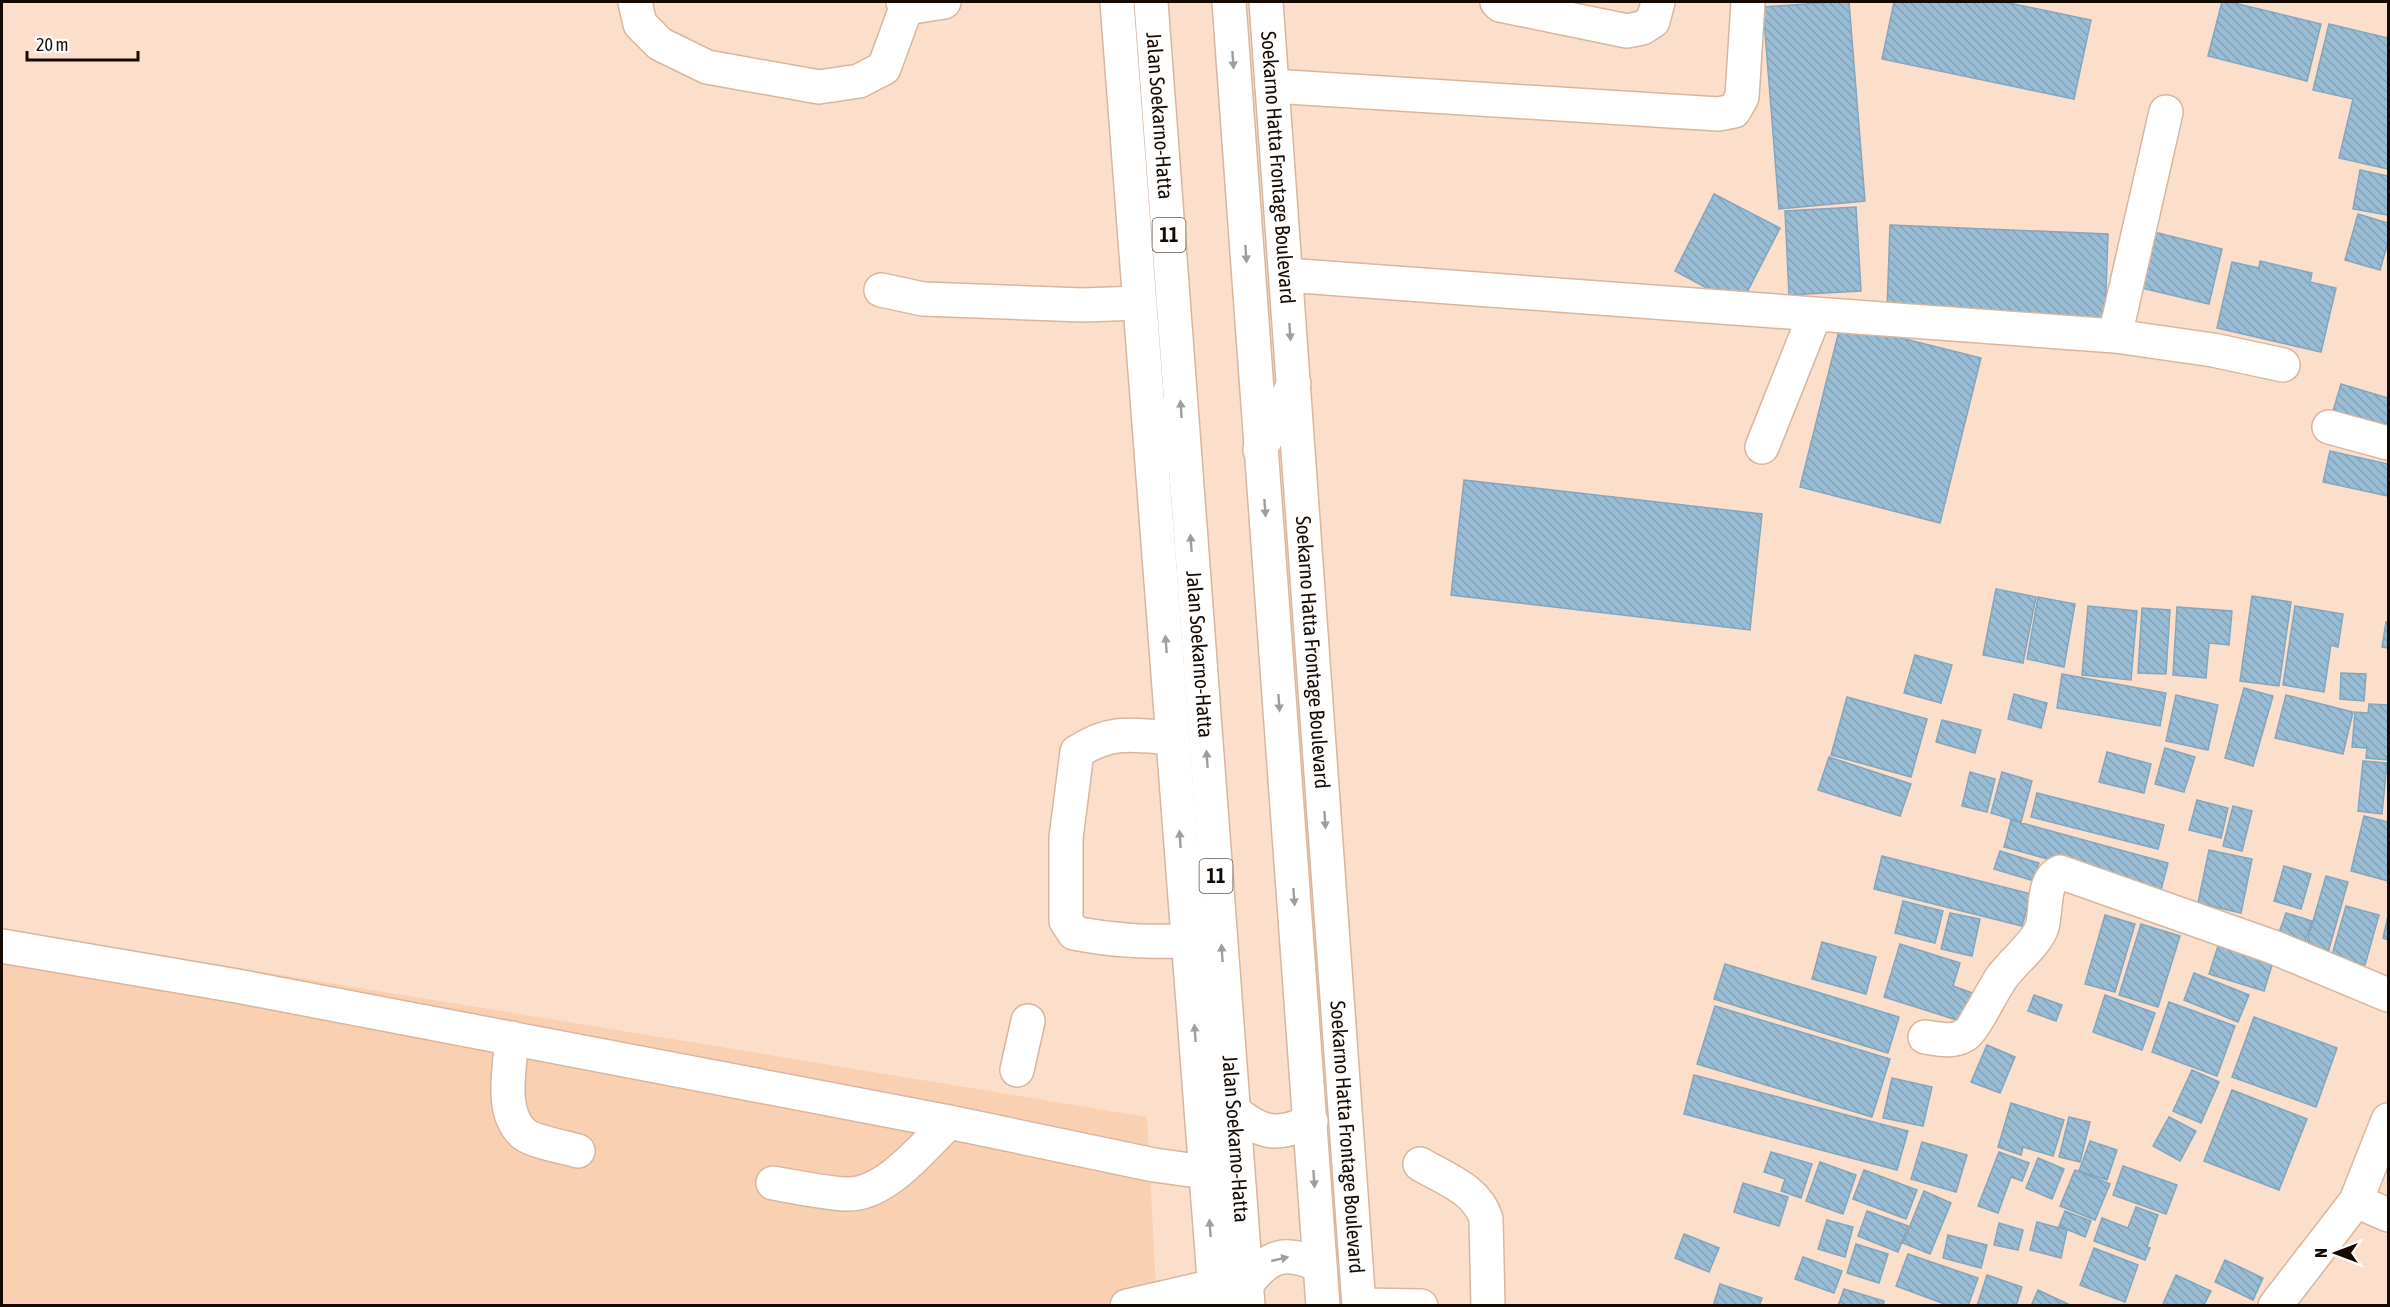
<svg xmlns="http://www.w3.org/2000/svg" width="2390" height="1307" font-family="'Asap Condensed',sans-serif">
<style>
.built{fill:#fad0b2}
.building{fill:url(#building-back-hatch);stroke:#82a6be;stroke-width:1.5}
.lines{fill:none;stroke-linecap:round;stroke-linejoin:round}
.minor-casing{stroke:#d8b69d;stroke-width:36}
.major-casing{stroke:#d8b69d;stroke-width:36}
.highway-casing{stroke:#d8b69d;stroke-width:36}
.minor{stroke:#fff;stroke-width:33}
.major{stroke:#fff;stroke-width:33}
.highway{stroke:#fff;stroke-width:33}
.oneway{fill:#a29d9a}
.labels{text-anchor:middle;stroke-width:4.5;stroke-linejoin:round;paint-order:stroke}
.shield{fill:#fff;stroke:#5c544f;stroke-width:1.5}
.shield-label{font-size:20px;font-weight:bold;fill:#160b03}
.street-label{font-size:21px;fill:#160b03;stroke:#fff}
</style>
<defs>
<pattern id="building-back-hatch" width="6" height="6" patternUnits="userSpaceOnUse" patternTransform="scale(1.5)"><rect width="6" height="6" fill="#99bdd5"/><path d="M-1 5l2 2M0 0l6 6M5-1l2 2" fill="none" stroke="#83a1b5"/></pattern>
</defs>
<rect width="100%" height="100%" fill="#fcdfcb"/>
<path class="built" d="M2,929L1147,1117L1157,1305H2Z"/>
<path class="building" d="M1833,2H1849L1865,201L1779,209L1763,7Z
M1894,2H2004L2091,20L2074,99L1882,59Z
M2222,2H2230L2321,24L2307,81L2208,56Z
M2329,24L2388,38V169L2339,158L2353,99L2313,90Z
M2360,170L2388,176V215L2353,209Z
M1714,194L1780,228L1740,306L1675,271Z
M1856,207L1861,291L1789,295L1785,211Z
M2358,214L2388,223V242L2380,270L2345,260Z
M1890,225L2108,234L2105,318L1887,310Z
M2142,229L2222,249L2209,304L2129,285Z
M2260,261L2312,273L2310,282L2336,288L2321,352L2217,328L2232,262L2259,268Z
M1841,323L1981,358L1940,523L1800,487Z
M2341,384L2388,398V427L2333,411Z
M2330,451L2388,464V496L2323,482Z
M1464,480L1762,514L1750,630L1451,595Z
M1996,589L2036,597L2023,663L1983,655Z
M2252,596L2291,602L2279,686L2240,681Z
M2038,597L2075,604L2064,667L2027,659Z
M2088,606L2137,611L2131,680L2082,675Z
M2295,606L2343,614L2338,647L2331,645L2324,692L2283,685Z
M2177,607L2232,611L2229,645L2209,643L2206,678L2173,675Z
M2142,608L2170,610L2166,674L2138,673Z
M2386,622H2388V648L2382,647Z
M1915,655L1952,665L1941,703L1904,693Z
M2341,673L2366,674L2364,701L2340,699Z
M2062,674L2166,693L2160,726L2057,708Z
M2244,688L2273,696L2253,766L2225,758Z
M2014,694L2047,703L2041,728L2008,719Z
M2176,695L2218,705L2208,750L2166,741Z
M2286,695L2353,712L2343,754L2275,738Z
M1847,697L1927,719L1911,777L1831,755Z
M2369,704L2388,705V760L2366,758L2367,748L2352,747L2355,712L2368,713Z
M1942,720L1981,730L1975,753L1936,742Z
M2165,748L2195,757L2184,792L2155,784Z
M2107,752L2151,764L2144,793L2099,782Z
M1829,757L1911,784L1900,816L1818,790Z
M2363,761L2387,763L2382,814L2358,811Z
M1970,772L1995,779L1987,812L1962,806Z
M2002,772L2032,781L2021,822L1991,813Z
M2037,793L2164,825L2158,849L2031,817Z
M2197,800L2228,808L2221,838L2189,830Z
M2233,806L2252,811L2242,851L2223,846Z
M2364,816L2388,822V881L2351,871Z
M2011,820L2168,863L2161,890L2004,847Z
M2209,850L2252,859L2241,913L2198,903Z
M2000,851L2039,863L2034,881L1994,869Z
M1882,856L2031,894L2022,926L1874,889Z
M2284,866L2311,874L2301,909L2274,901Z
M2326,876L2348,882L2327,956L2305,949Z
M1903,901L1943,911L1935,943L1895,933Z
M2346,906L2379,915L2365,965L2332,955Z
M1950,913L1980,919L1972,956L1941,949Z
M2286,913L2312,921L2302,950L2276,941Z
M2105,915L2135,924L2115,992L2085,984Z
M2388,916V940L2383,938Z
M2141,924L2180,936L2158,1007L2119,995Z
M1822,942L1876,957L1866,994L1812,979Z
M1900,944L1960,963L1953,986L1975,994L1966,1023L1884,997Z
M2218,946L2273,962L2264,991L2209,974Z
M1725,964L1899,1017L1888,1053L1714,999Z
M2194,973L2249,995L2238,1022L2184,1000Z
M2034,995L2062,1005L2056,1021L2028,1011Z
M2105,995L2155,1013L2142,1050L2093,1032Z
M2169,1002L2235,1026L2217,1076L2152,1052Z
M1715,1006L1890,1059L1872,1117L1697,1064Z
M2254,1017L2337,1048L2316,1107L2232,1077Z
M1987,1045L2015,1057L2000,1093L1971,1082Z
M2192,1070L2219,1082L2201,1123L2173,1111Z
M1694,1075L1908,1131L1897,1170L1684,1114Z
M1892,1078L1932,1087L1923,1126L1883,1118Z
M2232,1090L2307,1119L2279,1190L2204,1161Z
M2011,1103L2064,1120L2053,1156L2023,1147L2021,1155L1998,1147Z
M2069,1117L2090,1122L2080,1162L2059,1157Z
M2169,1117L2196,1131L2180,1161L2153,1146Z
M2090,1141L2117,1150L2107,1180L2079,1171Z
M1922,1142L1967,1155L1956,1192L1911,1179Z
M1771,1152L1812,1164L1801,1198L1781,1191L1785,1179L1764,1172Z
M1999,1152L2029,1163L2022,1181L2011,1177L1998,1213L1978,1206Z
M2038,1158L2064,1169L2052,1199L2026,1188Z
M1820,1162L1856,1175L1843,1214L1806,1201Z
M2123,1166L2177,1185L2166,1214L2113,1195Z
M1864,1170L1917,1190L1906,1219L1853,1199Z
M2075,1170L2110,1184L2095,1220L2060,1206Z
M1743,1183L1788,1197L1779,1226L1734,1212Z
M1924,1191L1951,1203L1930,1254L1903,1243Z
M2136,1207L2158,1215L2147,1247L2150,1248L2145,1260L2094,1241L2102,1218L2128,1228Z
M1867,1211L1908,1226L1898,1252L1858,1236Z
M2065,1211L2091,1221L2085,1237L2059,1226Z
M1827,1220L1853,1227L1845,1257L1818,1249Z
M2037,1222L2067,1230L2061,1258L2030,1250Z
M1999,1223L2023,1230L2018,1250L1994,1245Z
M1684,1234L1719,1248L1709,1272L1675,1258Z
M1948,1235L1987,1245L1981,1268L1943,1258Z
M1856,1244L1888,1254L1879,1283L1847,1273Z
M2094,1248L2138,1265L2125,1302L2080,1285Z
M1908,1254L1978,1278L1968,1306H1950L1896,1286Z
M1803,1257L1842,1271L1834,1293L1795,1279Z
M2225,1260L2263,1278L2253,1300L2215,1282Z
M1987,1275L2022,1287L2016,1306H1977Z
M2176,1275L2211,1291L2204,1305L2206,1306H2162Z
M1720,1284L1762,1298L1759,1306H1713Z
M1844,1289L1884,1301L1883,1306H1838Z
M2038,1290L2072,1306H2031Z"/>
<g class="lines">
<defs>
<path id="minor" d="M635,2L640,24L660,44L707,67L819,87L859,81L884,68L906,8
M903,2L906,8L944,2
M1497,2L1500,5L1627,31L1642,28L1653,21L1658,2
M1272,86L1718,114L1734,111L1742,97L1748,2
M1286,275L2115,336L2213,350L2283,365
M881,290L923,299L1082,305L1140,303
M2115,336L2166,112
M2329,427L2388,443
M1762,447L1815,314
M1173,738C1134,735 1111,729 1077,752L1066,838V921L1074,933C1115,941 1147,942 1188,941
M2,946L237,986L949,1122L1154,1165L1205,1172
M1925,1037C1938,1039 1953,1043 1965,1035C1974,1030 1993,989 2002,977C2013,962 2037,943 2042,927C2047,910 2042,880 2060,872L2273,947L2388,995
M512,1038C510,1067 499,1113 524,1134C534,1142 565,1147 578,1151
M1017,1070L1028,1021
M1420,1164C1445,1179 1477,1189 1486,1219L1488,1306
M773,1183C797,1187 822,1193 846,1194C885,1196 923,1147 949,1122
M2356,1201L2388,1215
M1359,1305L1421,1306
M1127,1306L1214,1286
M2275,1306L2356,1201L2388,1120"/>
<g id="major">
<path d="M1117,2L1216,1306"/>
<path id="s1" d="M1266,2L1359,1306"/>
</g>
<g id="highway">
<path id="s2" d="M1151,2L1248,1306"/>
<path d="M1229,2L1323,1306"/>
<path d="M1148,404L1182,461"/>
<path d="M1260,450L1294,384"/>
<path d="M1234,1111C1261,1134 1278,1137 1311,1121"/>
<path d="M1247,1284C1269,1254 1287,1250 1320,1266"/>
</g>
</defs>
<use href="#minor" class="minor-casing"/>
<use href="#major" class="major-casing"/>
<use href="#highway" class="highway-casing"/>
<use href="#minor" class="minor"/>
<use href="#major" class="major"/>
<use href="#highway" class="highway"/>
</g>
<defs><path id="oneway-solid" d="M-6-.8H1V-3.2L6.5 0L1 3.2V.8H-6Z" transform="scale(1.5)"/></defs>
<g class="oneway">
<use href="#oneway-solid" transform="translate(1233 60) rotate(86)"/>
<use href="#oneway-solid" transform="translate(1246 254) rotate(86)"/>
<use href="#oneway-solid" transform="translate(1290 332) rotate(86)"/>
<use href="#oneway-solid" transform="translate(1181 409) rotate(-94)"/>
<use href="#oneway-solid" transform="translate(1265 508) rotate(86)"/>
<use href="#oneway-solid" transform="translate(1191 543) rotate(-94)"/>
<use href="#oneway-solid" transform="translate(1166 644) rotate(-94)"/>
<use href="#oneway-solid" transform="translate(1279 703) rotate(86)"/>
<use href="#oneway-solid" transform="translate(1207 759) rotate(-94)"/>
<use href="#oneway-solid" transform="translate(1325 820) rotate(86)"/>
<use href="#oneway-solid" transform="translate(1180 839) rotate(-94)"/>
<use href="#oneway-solid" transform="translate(1294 897) rotate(86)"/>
<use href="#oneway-solid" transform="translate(1222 953) rotate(-94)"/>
<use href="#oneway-solid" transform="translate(1195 1033) rotate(-94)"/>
<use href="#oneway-solid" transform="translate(1314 1179) rotate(86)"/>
<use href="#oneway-solid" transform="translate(1210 1228) rotate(-94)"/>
<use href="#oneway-solid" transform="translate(1280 1259) rotate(-13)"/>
</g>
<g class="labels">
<g class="shield">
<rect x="1152.5" y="218" width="33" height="34" rx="4.5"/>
<rect x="1199.5" y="859" width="33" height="34" rx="4.5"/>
</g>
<g class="shield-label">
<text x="1169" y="242">11</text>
<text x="1216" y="883">11</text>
</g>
<g class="street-label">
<text dy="7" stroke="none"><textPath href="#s2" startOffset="114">Jalan Soekarno-Hatta</textPath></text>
<text dy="7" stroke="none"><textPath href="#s1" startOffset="166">Soekarno Hatta Frontage Boulevard</textPath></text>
<text dy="7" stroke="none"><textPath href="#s1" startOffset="652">Soekarno Hatta Frontage Boulevard</textPath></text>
<text dy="7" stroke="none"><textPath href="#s2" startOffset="654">Jalan Soekarno-Hatta</textPath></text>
<text dy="7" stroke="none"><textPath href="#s2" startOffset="1140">Jalan Soekarno-Hatta</textPath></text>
<text dy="7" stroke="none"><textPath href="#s1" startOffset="1138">Soekarno Hatta Frontage Boulevard</textPath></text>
</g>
</g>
<rect width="2390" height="1307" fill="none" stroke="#160b03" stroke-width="6"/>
<g transform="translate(2336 1253) rotate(270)" stroke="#ffffff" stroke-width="4.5" paint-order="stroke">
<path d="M0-4.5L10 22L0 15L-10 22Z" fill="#160b03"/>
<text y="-9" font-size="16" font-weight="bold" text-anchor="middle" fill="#160b03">N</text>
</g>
<path d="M27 51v9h111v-9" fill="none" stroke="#160b03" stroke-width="3"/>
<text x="36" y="51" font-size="18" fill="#160b03" stroke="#ffffff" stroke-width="4.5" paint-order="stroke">20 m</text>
</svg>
